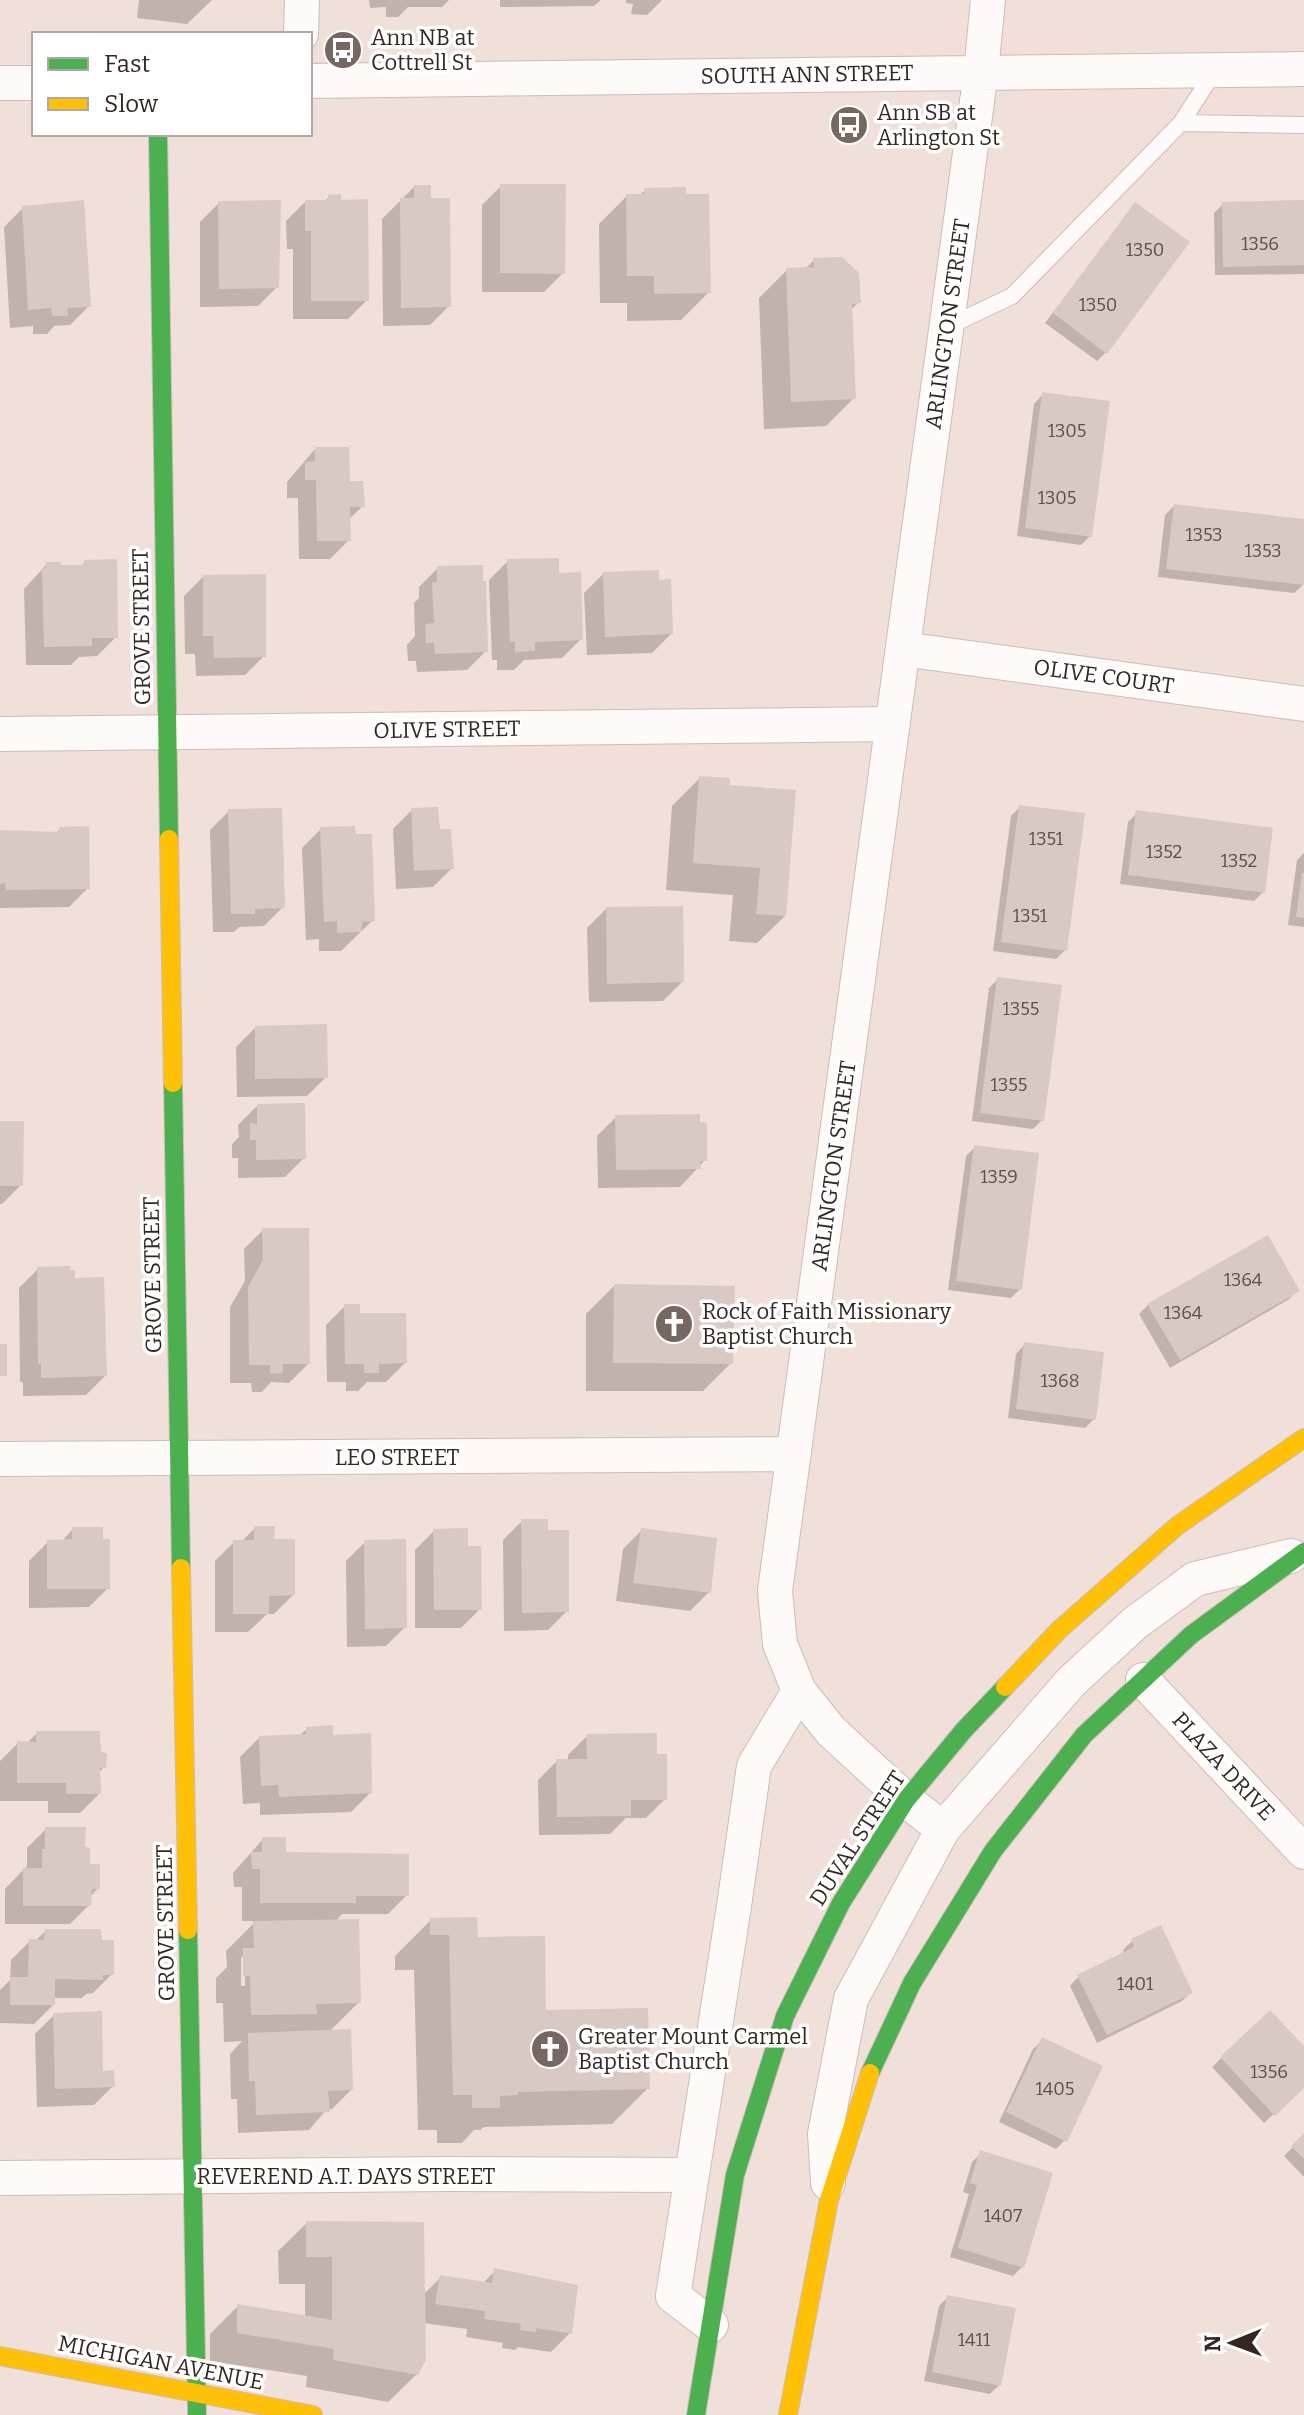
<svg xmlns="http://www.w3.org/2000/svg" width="1304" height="2415" font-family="Bitter,serif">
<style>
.shadow{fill:#0003;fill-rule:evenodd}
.building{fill:#d9c9c4}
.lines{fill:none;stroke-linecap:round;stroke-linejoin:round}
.lane-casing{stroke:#ccbdb8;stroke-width:18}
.street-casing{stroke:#ccbdb8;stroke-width:36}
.fast-casing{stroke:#ccbdb8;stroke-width:20}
.slow-casing{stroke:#ccbdb8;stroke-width:20}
.lane{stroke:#fdfaf9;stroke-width:16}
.street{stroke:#fdfaf9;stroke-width:34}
.fast{stroke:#4caf50;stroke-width:18}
.slow{stroke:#ffc107;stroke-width:18}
.labels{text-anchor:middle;stroke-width:7;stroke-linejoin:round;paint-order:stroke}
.number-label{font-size:18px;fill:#5f504a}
.poi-label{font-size:22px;fill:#352621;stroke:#fff;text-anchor:start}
.street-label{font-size:22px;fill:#352621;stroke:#fff}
</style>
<rect width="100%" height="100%" fill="#f1dfd9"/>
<path class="shadow" d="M139,0H212L187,24L137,18Z
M369,0H449L442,7H408L398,17H386V7L370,8Z
M500,0H601L594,6L500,7Z
M626,0H662L647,15L631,14L633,4L626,3Z
M501,186L563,273L544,292H482V205Z
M414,187L429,200L449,306L430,325L383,326L382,219Z
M645,190L709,292L681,320L627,321V303H600L599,224L627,196H639Z
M329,197L367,300L348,319H293V249H287L286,221L305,202H324Z
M1304,202V274L1215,275L1214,213L1223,204Z
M219,203L277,287L258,306L200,307V222Z
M1135,204L1106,352L1097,361L1045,323Z
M23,208L89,306L70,325L54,326L47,334H33V326L10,328L4,227Z
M814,260L858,303L850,311L854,398L826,426L764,429L759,298L787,270L805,269Z
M1043,394L1090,536L1081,545L1017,536L1034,404Z
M315,449L348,483L363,506L348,520L349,540L330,559H299L298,498H287V482Z
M1174,506L1304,521V584L1294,593L1158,577L1165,515Z
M508,561L557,575L581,639L562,658L524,660L514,670H497V660H492L489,580Z
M85,562L116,637L97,656L79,657L71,665H26L24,589L47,564L59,567H80Z
M438,568L486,651L467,670L417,672L416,661H408L407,645L415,636L414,603L419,598V587Z
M603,574L657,582L671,634L652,653L587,655L584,593Z
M203,577L264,656L245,675L196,676L195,654H185L184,596Z
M700,778L727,787L785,916L757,943L729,941L733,895L666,890L672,806Z
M1020,807L1065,950L1056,959L993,951L1011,816Z
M412,810L438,831L452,868L433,887L396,889L393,829Z
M229,811L283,907L264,926L239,927L234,932H213L210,830Z
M1137,813L1263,892L1254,901L1120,884L1128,822Z
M60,829L88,888L69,907L0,908V832L55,834Z
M321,829L373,920L341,951H319V939L306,940L302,848Z
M1304,853V927L1288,925L1297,860Z
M606,909L682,982L663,1001L589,1002L587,928Z
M998,979L1042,1120L1033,1129L972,1121L989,988Z
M255,1028L326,1077L307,1096L237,1097L236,1047Z
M257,1106L304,1158L285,1177L238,1178V1158H232V1144L239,1137L238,1125Z
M616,1117L705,1160L680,1187L598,1188L597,1136Z
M0,1123L21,1185L2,1204H0Z
M975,1147L1020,1289L1011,1298L948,1290L966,1156Z
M263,1230L308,1364L289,1383L271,1382L262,1392H252L251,1383H230V1307L245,1281L244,1249Z
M38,1269L105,1376L86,1395L23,1396V1382H20L19,1288Z
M614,1286L731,1363L703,1391H586V1314Z
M1297,1291L1288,1300L1170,1368L1139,1314L1148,1305Z
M345,1306L405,1363L386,1382H367L358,1391H346V1382H327L326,1325Z
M1025,1344L1094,1419L1085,1428L1008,1418L1016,1354Z
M522,1521L547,1532L567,1611L548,1630L504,1631L503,1540Z
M255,1528L272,1541L293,1595L274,1614H267L248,1632H215V1561L234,1542H241Z
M73,1529L108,1588L89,1607L29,1608V1561L48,1542H61Z
M642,1530L709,1592L690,1611L616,1601L623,1549Z
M434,1531L466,1548L480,1609L461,1628H415V1550Z
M365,1542L405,1627L386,1646L347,1647L346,1561Z
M307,1729L332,1737L370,1793L351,1812L260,1815V1803L243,1804L240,1757L259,1738L299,1736Z
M37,1733L99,1754L104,1767L98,1773L99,1794L80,1813H48V1801H0V1761L18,1743L26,1744Z
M587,1736L656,1756L665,1799L646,1818H626L610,1834L539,1835L538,1780L557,1761H568V1755Z
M46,1829L83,1849L98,1888L90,1897L89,1905L70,1924H5V1889L27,1866V1848Z
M263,1839L284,1854L407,1895L388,1914H342L335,1922L359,2002L329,2032L351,2090L332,2109H327L309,2130L238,2133L237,2099H231L230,2054L242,2041L224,2042L223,2003H216V1978L227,1967L226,1951L256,1921H242V1887H234L233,1873ZM245,1954V1986H241V1958Z
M431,1920L476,1939L544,2012L648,2088L612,2124L484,2127L480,2130H474L462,2143H437V2130H418L414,1970H395V1956Z
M46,1931L100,1942L112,1974L93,1993L86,1994L82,1998H53V2005L34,2024L0,2023V1990L10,1980L11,1960L30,1941H35Z
M1132,1941L1191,1992L1182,2001L1097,2043L1070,1986L1079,1976L1125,1954L1123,1950Z
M1270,2012L1304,2049V2086L1264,2123L1212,2067Z
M54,2015L113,2086L94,2105L37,2107L35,2034Z
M1043,2040L1065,2140L1056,2149L999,2122L1033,2049Z
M1304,2136V2177L1284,2156Z
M981,2153L1022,2267L1013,2276L950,2257L969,2194L963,2192L972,2162Z
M306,2224L423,2295L440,2278L482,2284L495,2271L570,2333L551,2352L518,2347L515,2350L502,2348L503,2343L466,2337L467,2329L423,2323L417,2374L388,2402L306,2387L307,2376L210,2361V2334L238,2306L305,2318V2284H279L278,2251Z
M948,2297L999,2385L990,2394L924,2381L939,2306Z"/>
<path class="building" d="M500,184H566L565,274L500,273Z
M414,185H431V198H450L451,307L401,308L400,198H414Z
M686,187V194H709L711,293L654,294V276H627L626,194H644V188Z
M341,194V200L368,199L369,301H311V231H305V200H328V195Z
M84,200L91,307L67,308L68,316H52L51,308L28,310L22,206Z
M281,200L279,288L219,289L218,201Z
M1304,200V265L1223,267L1222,202Z
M1135,202L1190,242L1107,354L1053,313Z
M842,257L859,273L861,303L852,304L856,399L791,402L786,268L814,267L813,258Z
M1042,392L1110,401L1092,537L1025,528Z
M315,447H349L350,481H363L365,507H350L351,541H317L316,480H305V462L315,461Z
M1174,504L1304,519V585L1166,569Z
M559,558V573L581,572L583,640L535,642V651L515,652V642H510L507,559Z
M117,559L118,638H92V646L44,647L42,568H46V562H61V565H84V560Z
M483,565V581H486L488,652L435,654L434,643H426L425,624L434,623L432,582H437V566Z
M659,570V580L671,579L673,634L605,637L603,572Z
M266,574V657L214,658L213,636H203V575Z
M699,776L730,778V785L796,790L786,916L756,914L760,868L693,863Z
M1019,805L1085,813L1067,951L1001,942Z
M438,807L440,829H451L454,869L414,871L411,808Z
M282,808L285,908L255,909V914H231L228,809Z
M1136,810L1273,828L1265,893L1128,875Z
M89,826L90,889L6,890L5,883L0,884V830L59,832V827Z
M355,826L356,834H372L375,921L362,922V932L337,933V921L324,922L320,827Z
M1302,873H1304V918L1296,917Z
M683,906L684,982L607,984L606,907Z
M997,977L1062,985L1044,1121L980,1113Z
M327,1024L328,1078L255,1079V1026Z
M305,1103L306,1159L256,1160V1140H250V1123L257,1124V1104Z
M700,1114V1122L707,1123V1161H700L701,1169L616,1170L615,1115Z
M0,1121H24L23,1186H0Z
M974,1145L1039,1153L1022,1290L956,1281Z
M262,1228H309L310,1364H283V1373L270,1374V1365H249L248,1287L263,1260Z
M1268,1235L1300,1291L1180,1360L1147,1304Z
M70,1266V1270H75V1278L104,1277L107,1376L41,1378V1364H38L37,1267Z
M614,1284L735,1286L733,1364L613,1363Z
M344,1304H360V1313H406L407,1363L379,1364V1373H364V1364H345Z
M1024,1342L1104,1352L1096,1420L1016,1409Z
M0,1344H7V1376H0Z
M521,1519H548V1530H569V1612L522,1613Z
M254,1526H275L274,1539H295V1595L269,1596V1614H233V1540H254Z
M72,1527H103V1539H110V1589H47V1540L72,1539Z
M468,1528V1546H481L482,1610H434L433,1529Z
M641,1528L717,1538L711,1593L633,1583Z
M406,1539L407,1628L365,1629L364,1540Z
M333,1725V1735L371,1733L372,1793L279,1797L278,1785L261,1786L259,1736L306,1734V1727Z
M36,1731H100L101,1752L107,1753L106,1768H100L101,1794H66V1783H17V1741L36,1742Z
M657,1733V1754H667V1800H631V1816L557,1817L556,1759H587L586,1734Z
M45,1827H86L85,1847L90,1848V1864H100V1889H92L91,1906H23V1868H42V1849H45Z
M262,1837H286V1852L409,1854V1896H356V1903H260V1869H252L251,1852H262Z
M477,1917L478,1937L545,1936L546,2010L648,2008L650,2089L518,2092V2095L500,2096V2108H472V2095H453L449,1935H430V1918Z
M359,1919L361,2003L316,2004L317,2014L251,2015L250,1976H243V1948H254L253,1921Z
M1161,1925L1193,1993L1107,2035L1077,1975L1134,1947L1131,1939Z
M45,1929H101L102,1940H114V1975H103V1980L55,1979V2005H10V1977H28L29,1939L44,1940Z
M1270,2010L1304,2046V2088L1275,2116L1220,2057Z
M102,2011L103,2071L114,2070L115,2087L55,2089L53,2013Z
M351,2029L353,2090L328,2091L330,2112L256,2115L255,2081H249L248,2033Z
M1042,2037L1103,2066L1067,2142L1006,2112Z
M1304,2133V2159L1291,2146Z
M980,2150L1053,2173L1024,2268L958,2248L977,2185L970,2183Z
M306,2221L424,2222L426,2360L418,2375L333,2360L334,2349L237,2333V2304L332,2320V2257H306Z
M494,2268L578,2285L572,2334L536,2328V2332L520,2330L521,2324L484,2319L485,2311L435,2304L440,2275L492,2283Z
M947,2295L1016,2308L1001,2386L932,2372Z"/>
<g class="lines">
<defs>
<path id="lane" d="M1181,123L1304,125
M947,327L1012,296L1181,123L1214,72"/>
<path id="street" d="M301,34L302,0
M310,81L1304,69
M0,83H34
M903,649L1304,704
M0,734L893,724
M0,1459L794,1454
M1143,1680L1304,1852
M943,1829L906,1800L831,1731L799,1691L780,1644L775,1591L981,72L988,0
M0,2178L447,2174L691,2175
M828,2183L825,2134L851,1999L943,1829L1071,1682L1135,1623L1195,1579L1291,1556
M711,2325L673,2296L734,1906L754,1766L799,1691"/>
<path id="fast" d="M158,134L169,839
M173,1083L181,1568
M188,1930L197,2415
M870,2073L912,1983L993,1851L1084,1735L1191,1635L1304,1552
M696,2415L735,2175L785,2016L841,1903L906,1800L964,1730L1005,1687"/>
<path id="slow" d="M169,839L173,1083
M181,1568L188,1930
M1005,1687L1059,1630L1177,1526L1304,1438
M0,2356L313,2415
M788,2415L829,2200L870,2073"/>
</defs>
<use href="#lane" class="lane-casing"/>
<use href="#street" class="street-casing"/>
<use href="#fast" class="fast-casing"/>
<use href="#slow" class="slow-casing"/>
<use href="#lane" class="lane"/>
<use href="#street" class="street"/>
<use href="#fast" class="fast"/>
<use href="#slow" class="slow"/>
</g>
<defs>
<symbol id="bus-disc" viewBox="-11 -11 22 22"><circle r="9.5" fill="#776761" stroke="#fff"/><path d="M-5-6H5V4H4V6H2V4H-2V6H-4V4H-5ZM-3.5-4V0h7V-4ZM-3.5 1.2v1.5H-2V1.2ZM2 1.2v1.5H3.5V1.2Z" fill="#fff"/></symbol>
<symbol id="church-disc" viewBox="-11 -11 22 22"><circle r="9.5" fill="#776761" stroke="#fff"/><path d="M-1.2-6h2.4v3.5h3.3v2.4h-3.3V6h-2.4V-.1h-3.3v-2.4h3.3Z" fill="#fff"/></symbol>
</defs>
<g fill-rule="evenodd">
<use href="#bus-disc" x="321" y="28" width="44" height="44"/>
<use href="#bus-disc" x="827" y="103" width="44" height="44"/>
<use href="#church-disc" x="652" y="1302" width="44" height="44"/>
<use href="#church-disc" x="528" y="2027" width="44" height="44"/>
</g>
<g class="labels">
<g class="number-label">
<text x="1260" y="250">1356</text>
<text x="1145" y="256">1350</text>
<text x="1098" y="311">1350</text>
<text x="1067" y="437">1305</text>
<text x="1057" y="504">1305</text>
<text x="1204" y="541">1353</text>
<text x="1263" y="557">1353</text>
<text x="1046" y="845">1351</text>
<text x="1164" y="858">1352</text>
<text x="1239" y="867">1352</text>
<text x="1030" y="922">1351</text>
<text x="1021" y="1015">1355</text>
<text x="1009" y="1091">1355</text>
<text x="999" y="1183">1359</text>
<text x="1243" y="1286">1364</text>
<text x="1183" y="1319">1364</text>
<text x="1060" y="1387">1368</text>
<text x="1135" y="1990">1401</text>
<text x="1269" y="2078">1356</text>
<text x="1055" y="2095">1405</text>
<text x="1003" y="2222">1407</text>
<text x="974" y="2346">1411</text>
</g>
<g class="poi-label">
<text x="371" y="45">Ann NB at<tspan x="371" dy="25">Cottrell St</tspan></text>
<text x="877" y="120">Ann SB at<tspan x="877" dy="25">Arlington St</tspan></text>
<text x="702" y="1319">Rock of Faith Missionary<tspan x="702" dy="25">Baptist Church</tspan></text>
<text x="578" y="2044">Greater Mount Carmel<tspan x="578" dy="25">Baptist Church</tspan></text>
</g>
<g class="street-label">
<text transform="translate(807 74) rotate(-1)" y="8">SOUTH ANN STREET</text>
<text transform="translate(947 324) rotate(-82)" y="8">ARLINGTON STREET</text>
<text transform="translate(141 627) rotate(-91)" y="8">GROVE STREET</text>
<text transform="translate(1104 676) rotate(8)" y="8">OLIVE COURT</text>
<text transform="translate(447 729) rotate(-1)" y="8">OLIVE STREET</text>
<text transform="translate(833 1166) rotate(-82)" y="8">ARLINGTON STREET</text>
<text transform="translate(152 1275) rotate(-91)" y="8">GROVE STREET</text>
<text x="397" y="1465">LEO STREET</text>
<text transform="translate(1224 1766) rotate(47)" y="8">PLAZA DRIVE</text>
<text transform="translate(857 1838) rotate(-57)" y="8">DUVAL STREET</text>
<text transform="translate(165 1923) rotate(-91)" y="8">GROVE STREET</text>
<text x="346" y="2184">REVEREND A.T. DAYS STREET</text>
<text transform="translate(161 2362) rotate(11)" y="8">MICHIGAN AVENUE</text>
</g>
</g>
<rect x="32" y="32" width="280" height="104" fill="#ffffff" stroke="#aea8a6" stroke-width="2"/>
<rect x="48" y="58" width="40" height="12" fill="#4caf50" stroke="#aea8a6" stroke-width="2"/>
<text x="104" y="72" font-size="24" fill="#352621">Fast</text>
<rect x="48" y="98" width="40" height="12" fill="#ffc107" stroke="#aea8a6" stroke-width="2"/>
<text x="104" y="112" font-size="24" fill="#352621">Slow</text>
<g transform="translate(1232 2343) rotate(269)" stroke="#ffffff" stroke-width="6" paint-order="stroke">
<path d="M0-6L14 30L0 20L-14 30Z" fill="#352621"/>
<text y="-12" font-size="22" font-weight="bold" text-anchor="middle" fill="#352621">N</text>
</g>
</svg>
